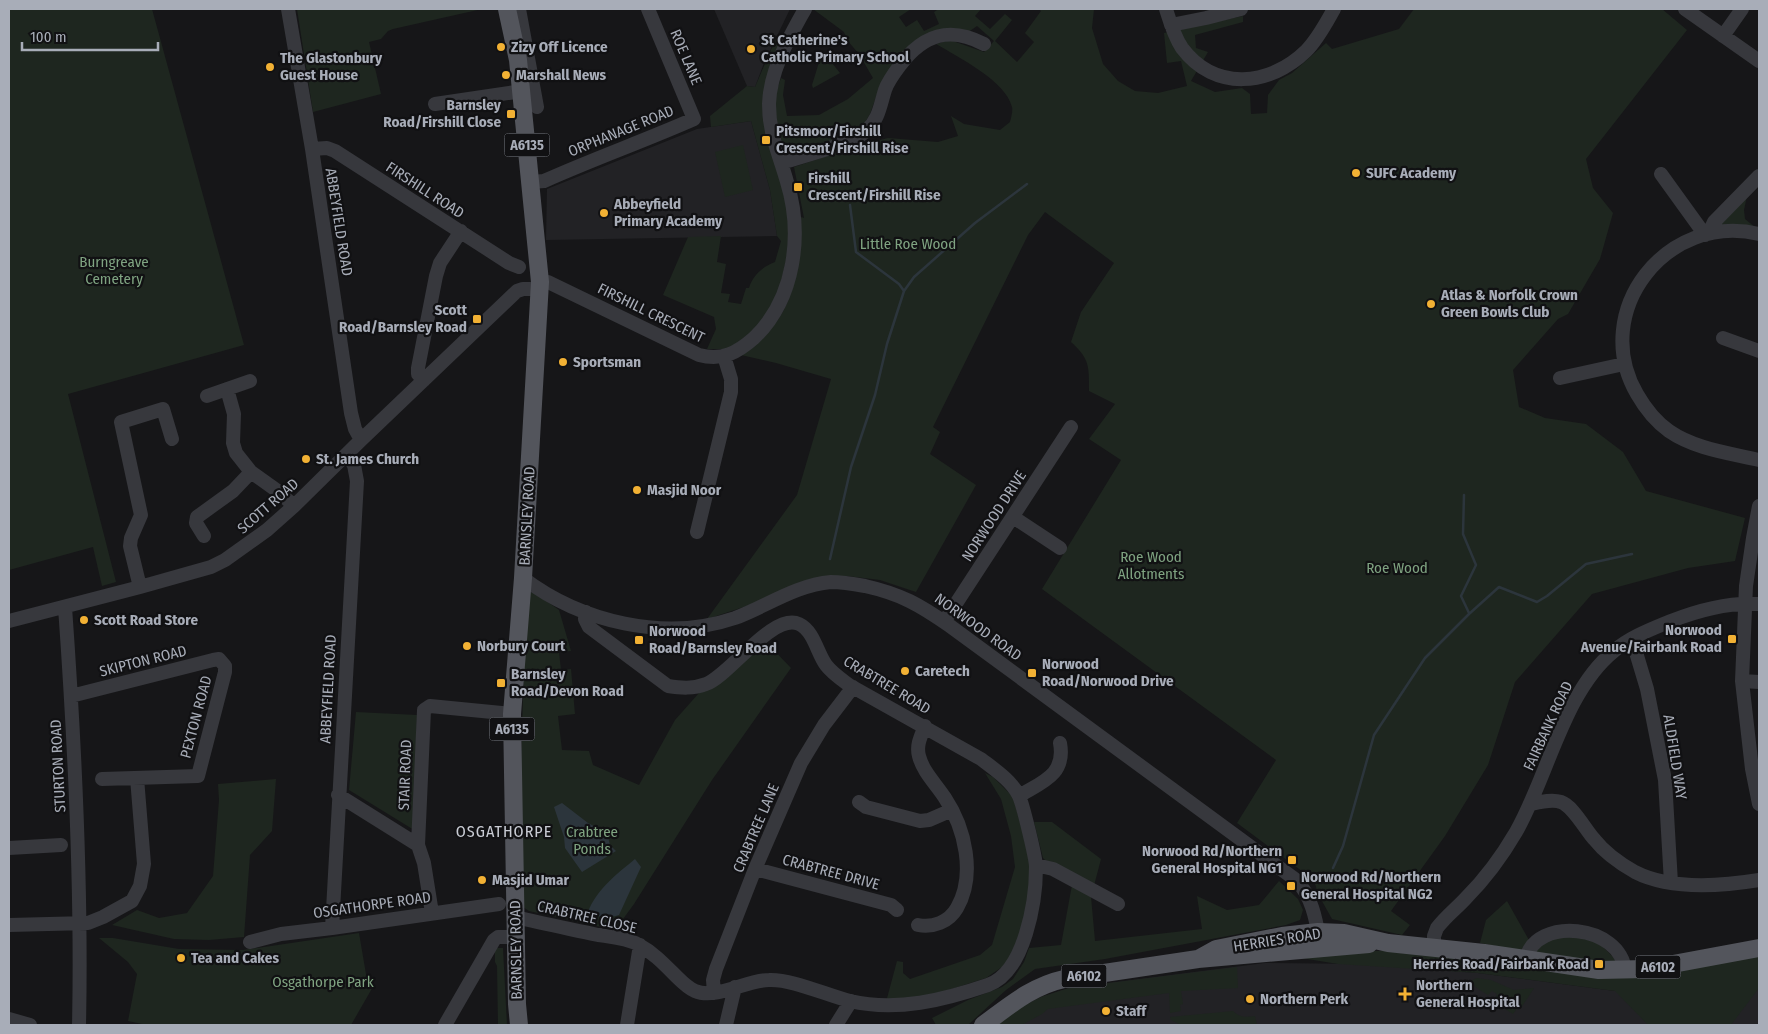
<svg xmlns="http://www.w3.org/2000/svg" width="1768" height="1034" font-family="'Fira Sans Condensed',sans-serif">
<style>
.built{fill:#222225}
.green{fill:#1e261f}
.water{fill:#2c353c}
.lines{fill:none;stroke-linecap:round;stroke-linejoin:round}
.stream{stroke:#2c353c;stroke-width:2.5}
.minor{stroke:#37383d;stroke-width:14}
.major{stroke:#53555c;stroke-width:18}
.poi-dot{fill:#f2b134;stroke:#111113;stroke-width:2}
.labels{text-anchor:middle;stroke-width:4.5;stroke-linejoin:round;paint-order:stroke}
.shield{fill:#111113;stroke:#7b7e86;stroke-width:1}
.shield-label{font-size:14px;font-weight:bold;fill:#a8adb8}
.poi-label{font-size:15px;font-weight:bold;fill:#a8adb8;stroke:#111113;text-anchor:start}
.street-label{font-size:15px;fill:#a8adb8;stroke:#111113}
.park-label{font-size:15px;fill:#7fa381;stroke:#111113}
.neighbourhood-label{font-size:16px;letter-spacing:1px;fill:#c9ccd4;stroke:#111113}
</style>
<rect width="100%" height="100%" fill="#161618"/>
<path class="built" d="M714,9H790L764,63L755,87L747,86Z
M751,121L770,190L777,236L546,240L547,189L697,129Z
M1265,963L1361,964L1478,973L1615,991L1759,968V1025H997L1019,1008L1041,997L1069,988Z"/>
<path class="green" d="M9,9H152L244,345L68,394L116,582L102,586L93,547L9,570Z
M297,9H482L393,29L388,31L381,39L369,42L381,94L313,112Z
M813,9H911L899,17L906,27L917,20L924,31L939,24L934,12L939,9H981L975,16L990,29L1005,14L1012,20L995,41L1017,62L1034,42L1025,33L1041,11L1039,9H1094L1092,28L1103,64L1118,81L1135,91L1158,93L1187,86L1181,61L1167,63L1164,33L1243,16V22L1195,35L1196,48L1208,52L1191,81L1215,92L1242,88L1250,94L1251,114L1267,113L1268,95L1279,80L1292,73L1326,43L1332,49L1399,29L1414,9H1662L1687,30L1586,159L1593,188L1613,213L1600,259L1568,314L1558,319L1513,370L1519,407L1545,418L1586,424L1623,452L1646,491L1745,518L1735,561L1688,568L1592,594L1515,682L1488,765L1445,836L1391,911L1410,925L1402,935L1332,919L1318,894L1314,880L1237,823L1276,760L1042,589L1121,460L1089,439L1115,404L1089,391C1089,367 1090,359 1071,342L1081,312L1114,263L1045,212L1028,235L933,427L940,432L930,454L976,485L916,592L880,580L847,576L810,579L750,605L707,619L797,495L831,379L776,363L741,355C750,347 760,340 768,332C798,301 799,257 801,217L804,218L794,167L857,146L888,138L938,142L958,136L951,116L964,124L1000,130L1010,122C1011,118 1013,111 1012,107C1006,81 958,57 936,44L950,40L984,52L994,41L977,26L967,33L942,31L879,89L870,114L864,124L854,133L835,141L785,155L775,126V95L781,78L785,80L783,95L787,116L819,115L848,99L873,78L859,54L847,40L844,32Z
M776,38L781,41L765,93L785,187L790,243L778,295L765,318L749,334L729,349H707L716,329L714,317L663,295L688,237L721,236L717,262L726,264L721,293L730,294L728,302L741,304L746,288H749C753,275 762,267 775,262L781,241L777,236L770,190L751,121L711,127L710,116L747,86L755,87Z
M824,53L840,73L813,88L812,85L820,59Z
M743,145L753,190L725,197L715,152Z
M1747,196L1744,210L1745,219L1756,228L1722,226L1721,221Z
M528,592L535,593L559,610L571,651L559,652L561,670L571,669L575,714L558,716L562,750L589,751L593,765L639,785L675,720L707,684L765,641L791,668L712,780L634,904L615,930L529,911L523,907L521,763L526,596Z
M356,712L417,715L414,830L349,790Z
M985,773L993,777L1013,797L1032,865L1031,890L1019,938L1011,956L1002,967L986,978L911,1002H886L897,961L903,962V973L910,979L980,955L992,945L1015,867L1011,836L1001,799Z
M276,779L272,831L250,855L244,937L209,940L174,939L112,925L137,910L159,918L187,913L213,876L219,800L218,784Z
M1034,822H1052L1101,859L1091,897L1095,941L1202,929L1197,896L1227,910L1259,905L1279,881L1298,899L1303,910L1300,920L1286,925L1105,959L1035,969L1006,990L968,1025H936L932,1018L968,1000L1002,987L1013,979L1024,962L1029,948L1061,945L1072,885L1043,858Z
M1507,901L1529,940L1574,936L1599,943L1615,959V964L1548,956L1480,943L1486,920Z
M359,933L367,980L369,983H374V985L351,1025H147L128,1021L137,974L128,962L99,938H113L179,949L243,950Z
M495,948H503L507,1025H498L497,966L495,962Z
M1341,951H1407L1573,973L1759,956V988L1731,1025H1648L1615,991L1478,973L1338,964L1289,956Z
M1237,967L1238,988L1181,991L1183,1004L1180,1005L1181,1011L1170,1013L1169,993L1048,1009L1042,1014L1022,1025H997L1019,1008L1041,997L1069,988Z
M1477,978L1491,980L1514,990L1534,988L1521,1008L1519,1006L1513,1014L1494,1002L1497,994L1492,991L1488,995L1475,987L1470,981Z
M1233,1011C1240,1018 1246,1017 1255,1016L1257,1025H1181L1171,1020L1170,1017Z"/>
<path class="water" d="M562,803L588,823L607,833L610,845L616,851L582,872L565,848L564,837L554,807Z
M635,859L641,867L619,915C607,919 600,918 588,912C596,890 618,873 635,859Z"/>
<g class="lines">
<path class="stream" d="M850,205L856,252L899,284L904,291
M1464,495L1463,534L1476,565L1461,596L1469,613
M830,559L851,467L875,395L887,344L904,291L914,277L975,223L1027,184
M1333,868L1343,846L1374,735L1425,658L1469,614L1499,587L1537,602L1547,596L1586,564L1632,554"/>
<path class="minor" d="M288,9L312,149L351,413L355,429L361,440
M519,9L537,107
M1166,9C1170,22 1174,36 1182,48C1215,92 1270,86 1306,51C1318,39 1326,23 1334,9
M1685,9L1759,61
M1171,25L1206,18L1241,9
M1723,36L1742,9
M435,104L522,91
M312,149L327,148L335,151L509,263L519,267
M781,163C800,157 853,144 866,131C879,119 880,106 885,90C888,81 895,72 901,64C924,34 950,26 984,44
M1661,174L1705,235
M531,182L544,181C593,159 644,141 694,119L648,9
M1709,233L1714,222L1759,176
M1759,234C1667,212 1589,311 1637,394C1645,408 1655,421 1669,431C1695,449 1729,453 1759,460
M540,282H548L699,355C722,361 737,353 754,338C795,299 803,234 787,182C779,153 769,135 769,104C770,70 789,38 805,9
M1723,338L1759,351
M1560,378L1624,364
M424,380L418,374V368L436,276L440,263L461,231
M227,389L234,414L233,443L236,453L251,472L279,492L294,506
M207,396L250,381
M1759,506L1753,538L1746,586L1742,681L1752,769L1759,804
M1013,517L1060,548
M697,532L731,392V379L724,356
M204,536L196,523L197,517L233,491L251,472
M523,578C581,622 665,642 735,618C767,606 796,585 831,582C842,582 854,584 865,586C901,594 920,605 950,626L1296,880C1312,896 1316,920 1320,942
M140,587L130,546L131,538L141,515L121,422L163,409L172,439
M65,607C75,747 82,886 79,1025
M9,621L140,587L211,567L225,560L267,530L294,506L361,440L517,291L523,289H540
M944,622L1071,427
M1632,639L1647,689L1665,780L1671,883
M1742,681L1759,682
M71,696L213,660L219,659L225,666V672L198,776L102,779
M338,795L418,845L424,863L432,913
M1019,796C1042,782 1066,775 1060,743
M859,802L866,807L920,821L929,820L952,810
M1531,804C1540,802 1552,799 1561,802C1573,806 1585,829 1594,839C1605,853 1619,863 1635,872C1670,890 1722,886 1759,880
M418,845L424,710L430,706L512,714
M9,848L61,845
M1036,865L1053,869L1118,904
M755,869L891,905L897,910
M516,917C544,924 571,929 598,935C612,937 627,938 639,945C654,953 665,965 677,977C682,982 688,988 695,991C716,1000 746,980 769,980C792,979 826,995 850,1001C897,1012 944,1000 988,985C1025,972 1036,901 1036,867C1036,858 1023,805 1019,796C1012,781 994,769 981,759L849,685C841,679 832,673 826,665C817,653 814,631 799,624C773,612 729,676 706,684C693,689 681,688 668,686L589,627L585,619L586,612
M9,925L88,923L103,917L132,901L140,886L144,864L137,778
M918,925C933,928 949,922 957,908C976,875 965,828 945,798C936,784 923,772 919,756C916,745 921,736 925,726
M332,928L357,481L354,465L347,455
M250,942L281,934L332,928L499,904
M1434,947V936L1437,928C1446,916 1457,908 1466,898C1486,878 1502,856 1516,832C1548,776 1564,691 1614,651C1630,637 1652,629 1671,621C1699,610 1729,602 1759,604
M1526,959C1535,916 1621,924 1625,971
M714,993L713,980L716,969L755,869L801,763L824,725L853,687
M9,1019L30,1025
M445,1025L494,940L498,937H517
M627,1025L640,945
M726,1025L735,987
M836,1025L851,1001"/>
<path class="major" d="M507,9L518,60L540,282L523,578L512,714L517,1004L519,1025
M1198,959L1216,949L1282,936L1318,932L1344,933L1388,943L1484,953L1599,970L1646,969L1759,948
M983,1025C1009,1006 1032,986 1064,979L1198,959L1369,944"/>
</g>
<g class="poi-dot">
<circle cx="501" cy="47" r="5"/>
<circle cx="751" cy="49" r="5"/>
<circle cx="270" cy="67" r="5"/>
<circle cx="506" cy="75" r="5"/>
<rect x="506" y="109" width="10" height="10" rx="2.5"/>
<rect x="761" y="135" width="10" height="10" rx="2.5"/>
<circle cx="1356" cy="173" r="5"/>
<rect x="793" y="182" width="10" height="10" rx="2.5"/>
<circle cx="604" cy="213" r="5"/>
<circle cx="1431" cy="304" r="5"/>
<rect x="472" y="314" width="10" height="10" rx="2.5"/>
<circle cx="563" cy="362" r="5"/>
<circle cx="306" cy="459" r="5"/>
<circle cx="637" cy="490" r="5"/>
<circle cx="84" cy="620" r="5"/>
<rect x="1727" y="634" width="10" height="10" rx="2.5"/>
<rect x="634" y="635" width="10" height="10" rx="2.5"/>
<circle cx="467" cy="646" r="5"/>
<circle cx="905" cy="671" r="5"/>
<rect x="1027" y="668" width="10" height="10" rx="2.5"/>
<rect x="496" y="678" width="10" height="10" rx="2.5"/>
<rect x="1287" y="855" width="10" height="10" rx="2.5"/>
<circle cx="482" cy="880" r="5"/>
<rect x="1286" y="881" width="10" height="10" rx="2.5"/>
<circle cx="181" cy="958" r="5"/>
<rect x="1594" y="959" width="10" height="10" rx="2.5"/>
<path d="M1402.5 986.5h5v5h5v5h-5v5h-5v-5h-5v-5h5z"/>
<circle cx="1250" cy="999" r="5"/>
<circle cx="1106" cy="1011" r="5"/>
</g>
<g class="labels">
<g class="shield">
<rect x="504.5" y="133.5" width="45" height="23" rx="4"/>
<rect x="489.5" y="717.5" width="45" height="23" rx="4"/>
<rect x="1635.5" y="955.5" width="45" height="23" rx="4"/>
<rect x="1061.5" y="964.5" width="45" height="23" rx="4"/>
</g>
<g class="shield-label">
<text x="527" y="150">A6135</text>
<text x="512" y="734">A6135</text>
<text x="1658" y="972">A6102</text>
<text x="1084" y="981">A6102</text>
</g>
<g class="poi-label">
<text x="761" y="45">St Catherine's<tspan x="761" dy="17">Catholic Primary School</tspan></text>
<text x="511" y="52">Zizy Off Licence</text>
<text x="280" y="63">The Glastonbury<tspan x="280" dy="17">Guest House</tspan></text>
<text x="516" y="80">Marshall News</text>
<text x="501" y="110" text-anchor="end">Barnsley<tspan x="501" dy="17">Road/Firshill Close</tspan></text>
<text x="776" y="136">Pitsmoor/Firshill<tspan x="776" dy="17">Crescent/Firshill Rise</tspan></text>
<text x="1366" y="178">SUFC Academy</text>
<text x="808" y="183">Firshill<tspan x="808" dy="17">Crescent/Firshill Rise</tspan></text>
<text x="614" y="209">Abbeyfield<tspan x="614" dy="17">Primary Academy</tspan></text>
<text x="1441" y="300">Atlas &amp; Norfolk Crown<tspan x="1441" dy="17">Green Bowls Club</tspan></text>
<text x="467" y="315" text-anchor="end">Scott<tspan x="467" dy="17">Road/Barnsley Road</tspan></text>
<text x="573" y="367">Sportsman</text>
<text x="316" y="464">St. James Church</text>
<text x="647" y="495">Masjid Noor</text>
<text x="94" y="625">Scott Road Store</text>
<text x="1722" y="635" text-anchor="end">Norwood<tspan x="1722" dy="17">Avenue/Fairbank Road</tspan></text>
<text x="649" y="636">Norwood<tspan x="649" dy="17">Road/Barnsley Road</tspan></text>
<text x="477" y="651">Norbury Court</text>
<text x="1042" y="669">Norwood<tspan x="1042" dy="17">Road/Norwood Drive</tspan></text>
<text x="915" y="676">Caretech</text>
<text x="511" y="679">Barnsley<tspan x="511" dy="17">Road/Devon Road</tspan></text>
<text x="1282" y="856" text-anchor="end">Norwood Rd/Northern<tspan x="1282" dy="17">General Hospital NG1</tspan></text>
<text x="1301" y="882">Norwood Rd/Northern<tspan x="1301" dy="17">General Hospital NG2</tspan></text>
<text x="492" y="885">Masjid Umar</text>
<text x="191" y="963">Tea and Cakes</text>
<text x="1589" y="969" text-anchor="end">Herries Road/Fairbank Road</text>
<text x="1416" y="990">Northern<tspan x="1416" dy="17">General Hospital</tspan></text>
<text x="1260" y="1004">Northern Perk</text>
<text x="1116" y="1016">Staff</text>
</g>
<g class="street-label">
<text transform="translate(686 57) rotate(67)" y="5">ROE LANE</text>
<text transform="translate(621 131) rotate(-22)" y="5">ORPHANAGE ROAD</text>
<text transform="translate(425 190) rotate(33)" y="5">FIRSHILL ROAD</text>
<text transform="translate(339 222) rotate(81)" y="5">ABBEYFIELD ROAD</text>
<text transform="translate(651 313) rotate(26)" y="5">FIRSHILL CRESCENT</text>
<text transform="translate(268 506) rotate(-41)" y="5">SCOTT ROAD</text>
<text transform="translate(527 516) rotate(-87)" y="5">BARNSLEY ROAD</text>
<text transform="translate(994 516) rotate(-57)" y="5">NORWOOD DRIVE</text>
<text transform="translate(978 627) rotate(36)" y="5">NORWOOD ROAD</text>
<text transform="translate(143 661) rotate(-14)" y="5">SKIPTON ROAD</text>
<text transform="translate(887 685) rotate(31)" y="5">CRABTREE ROAD</text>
<text transform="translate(328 689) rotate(-87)" y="5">ABBEYFIELD ROAD</text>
<text transform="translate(196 717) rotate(-75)" y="5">PEXTON ROAD</text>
<text transform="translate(1548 726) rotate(-65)" y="5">FAIRBANK ROAD</text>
<text transform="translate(1675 757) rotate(81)" y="5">ALDFIELD WAY</text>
<text transform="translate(58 766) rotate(-93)" y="5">STURTON ROAD</text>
<text transform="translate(405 775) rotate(-88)" y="5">STAIR ROAD</text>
<text transform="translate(756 828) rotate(-67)" y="5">CRABTREE LANE</text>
<text transform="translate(831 872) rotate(15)" y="5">CRABTREE DRIVE</text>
<text transform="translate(372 905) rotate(-8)" y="5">OSGATHORPE ROAD</text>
<text transform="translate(587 917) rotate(13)" y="5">CRABTREE CLOSE</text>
<text transform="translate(1277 940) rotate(-9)" y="5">HERRIES ROAD</text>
<text transform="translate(516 950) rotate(-91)" y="5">BARNSLEY ROAD</text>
</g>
<g class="park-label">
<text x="908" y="249">Little Roe Wood</text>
<text x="114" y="267">Burngreave<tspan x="114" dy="17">Cemetery</tspan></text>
<text x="1151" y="562">Roe Wood<tspan x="1151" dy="17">Allotments</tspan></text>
<text x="1397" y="573">Roe Wood</text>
<text x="592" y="837">Crabtree<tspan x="592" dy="17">Ponds</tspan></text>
<text x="323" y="987">Osgathorpe Park</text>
</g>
<g class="neighbourhood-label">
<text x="504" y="837">OSGATHORPE</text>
</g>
</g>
<rect width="1768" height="1034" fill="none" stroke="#a8adb8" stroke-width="20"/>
<path d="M22 42v8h136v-8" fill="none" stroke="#a8adb8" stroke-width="2.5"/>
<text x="30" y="42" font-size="15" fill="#a8adb8" stroke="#111113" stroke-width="4" paint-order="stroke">100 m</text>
</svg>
